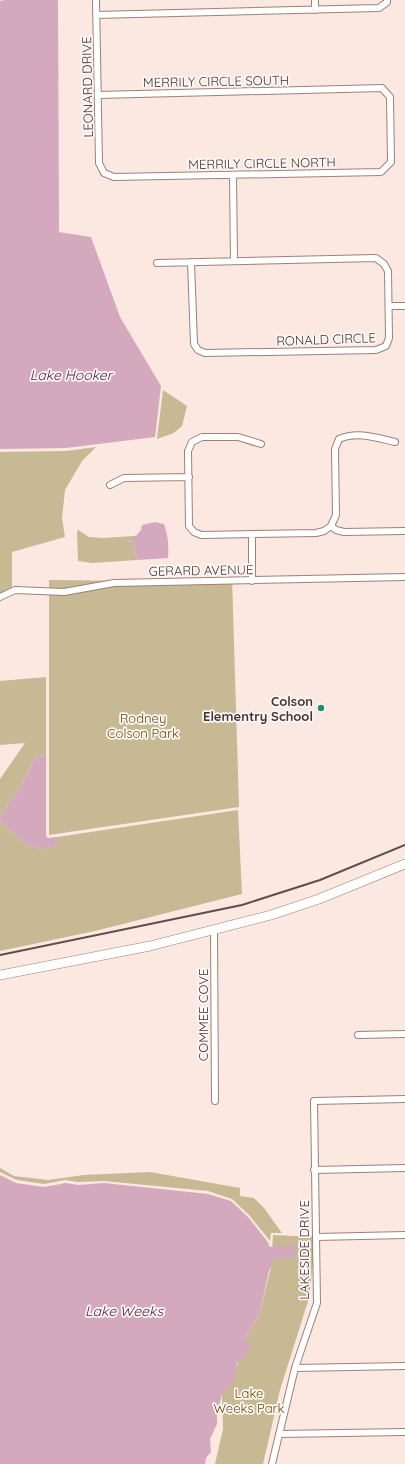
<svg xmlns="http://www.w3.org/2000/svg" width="405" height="1464" font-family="Quicksand,sans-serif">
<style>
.green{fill:#c6b993}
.water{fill:#d4a8bd}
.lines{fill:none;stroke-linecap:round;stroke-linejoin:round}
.street-casing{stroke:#9e8177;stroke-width:8}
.secondary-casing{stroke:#9e8177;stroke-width:10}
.street{stroke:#fff;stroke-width:6}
.secondary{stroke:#fff;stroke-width:9}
.rail{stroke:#5d4f4a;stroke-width:2}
.poi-dot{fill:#218f6e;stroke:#fff8f6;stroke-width:1.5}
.labels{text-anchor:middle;stroke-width:3.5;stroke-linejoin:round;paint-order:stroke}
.street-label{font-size:13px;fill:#413430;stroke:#fff8f6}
.poi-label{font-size:13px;font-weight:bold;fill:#413430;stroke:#fff8f6;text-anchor:end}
.park-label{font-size:13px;fill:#624d00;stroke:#fff8f6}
.water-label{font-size:14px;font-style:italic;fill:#582240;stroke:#fff8f6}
</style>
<rect width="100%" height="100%" fill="#fbe8e1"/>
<path class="green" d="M163,390L187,406L182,426L174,433L157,439Z
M96,447L82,461L65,490L62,518L65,537L12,552V587L0,593V452L66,451Z
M78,530L89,537L103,538L134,536V541L128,542L134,544L137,560L92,563L78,561L77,533Z
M232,578L239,807L49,835V580L148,581Z
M46,677V757L42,755L35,758L20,788L0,817V779L25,743L0,745V681Z
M238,810L242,894L95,931L0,951V821L26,844L41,849L57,846V837Z
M0,1168L14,1176L48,1180L84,1175L150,1172L240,1188V1196L254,1198L264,1208L282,1233H271L270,1241L249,1215L232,1199L208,1191L104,1181L78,1182L65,1180L44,1184L17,1180L0,1172Z
M273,1235L316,1237L309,1298L280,1390L263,1464H215L223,1429L222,1395L237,1366L246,1338L260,1312L271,1267Z"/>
<path class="water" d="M5,0H58L59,232L91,237L120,317L161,386L155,437L66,448L0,449V1Z
M155,522L164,524C168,535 169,546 168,558L137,560L134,544L129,545L127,543L134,541V536L137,535L141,530L142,525Z
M42,755L46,757V836L48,838L57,837L58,846L41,849L26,844L0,821V817L20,788L35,758Z
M0,1175L16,1183L44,1187L66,1183L78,1185L104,1183L208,1194L231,1201L248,1217L267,1241L270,1247L295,1245L296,1258H275L269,1271L260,1312L246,1338L250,1347L246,1355L237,1363L235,1379L222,1395L217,1412V1424L210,1439L211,1452L206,1458L205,1464H0Z"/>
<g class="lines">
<defs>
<path id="street" d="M96,0L99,163L104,173L114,177L381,172L391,162L390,97L382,88L98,95
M315,0V10
M96,15L379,8L387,2V0
M233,175L234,261
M157,263L376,258L384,264L388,271L389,338L386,346L376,350L205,353L198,350L194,344L191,262
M389,306H405
M261,444L238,437H202L192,442L188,451L189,526L194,532L201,535L316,533L324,531L331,526L336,515L335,449L339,439C358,431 377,438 395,442
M110,485L124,478L189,477
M331,526L336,530L344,532L405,531
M252,534V581
M0,597L15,590L64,592L114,583L405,577
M214,929L215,1101
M358,1035L405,1034
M314,1170L405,1168
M316,1237L405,1235
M295,1368L405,1366
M279,1434L405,1432
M272,1464L295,1368L317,1303L314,1101L405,1099"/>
<path id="secondary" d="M0,975L150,946L271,915L319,899L405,864"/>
</defs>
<use href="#street" class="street-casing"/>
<use href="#secondary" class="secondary-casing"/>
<use href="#street" class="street"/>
<use href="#secondary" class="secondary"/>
<path class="rail" d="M0,955L242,905L320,880L405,845"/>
</g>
<circle class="poi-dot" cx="321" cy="708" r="4"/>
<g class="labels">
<g class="street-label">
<text transform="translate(216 81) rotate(-1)" y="5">MERRILY CIRCLE SOUTH</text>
<text transform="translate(87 87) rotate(-91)" y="5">LEONARD DRIVE</text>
<text transform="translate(262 163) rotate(-1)" y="5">MERRILY CIRCLE NORTH</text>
<text transform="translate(326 339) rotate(-2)" y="5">RONALD CIRCLE</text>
<text transform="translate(201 570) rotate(-1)" y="5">GERARD AVENUE</text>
<text transform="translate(203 1015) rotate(-90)" y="5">COMMEE COVE</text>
<text transform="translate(304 1250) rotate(-90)" y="5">LAKESIDE DRIVE</text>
</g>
<g class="poi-label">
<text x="313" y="706">Colson<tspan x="313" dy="15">Elementry School</tspan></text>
</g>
<g class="park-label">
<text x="143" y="723">Rodney<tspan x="143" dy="15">Colson Park</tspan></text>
<text x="249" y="1398">Lake<tspan x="249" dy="15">Weeks Park</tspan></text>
</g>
<g class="water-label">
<text x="71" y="380">Lake Hooker</text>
<text x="124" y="1316">Lake Weeks</text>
</g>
</g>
</svg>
